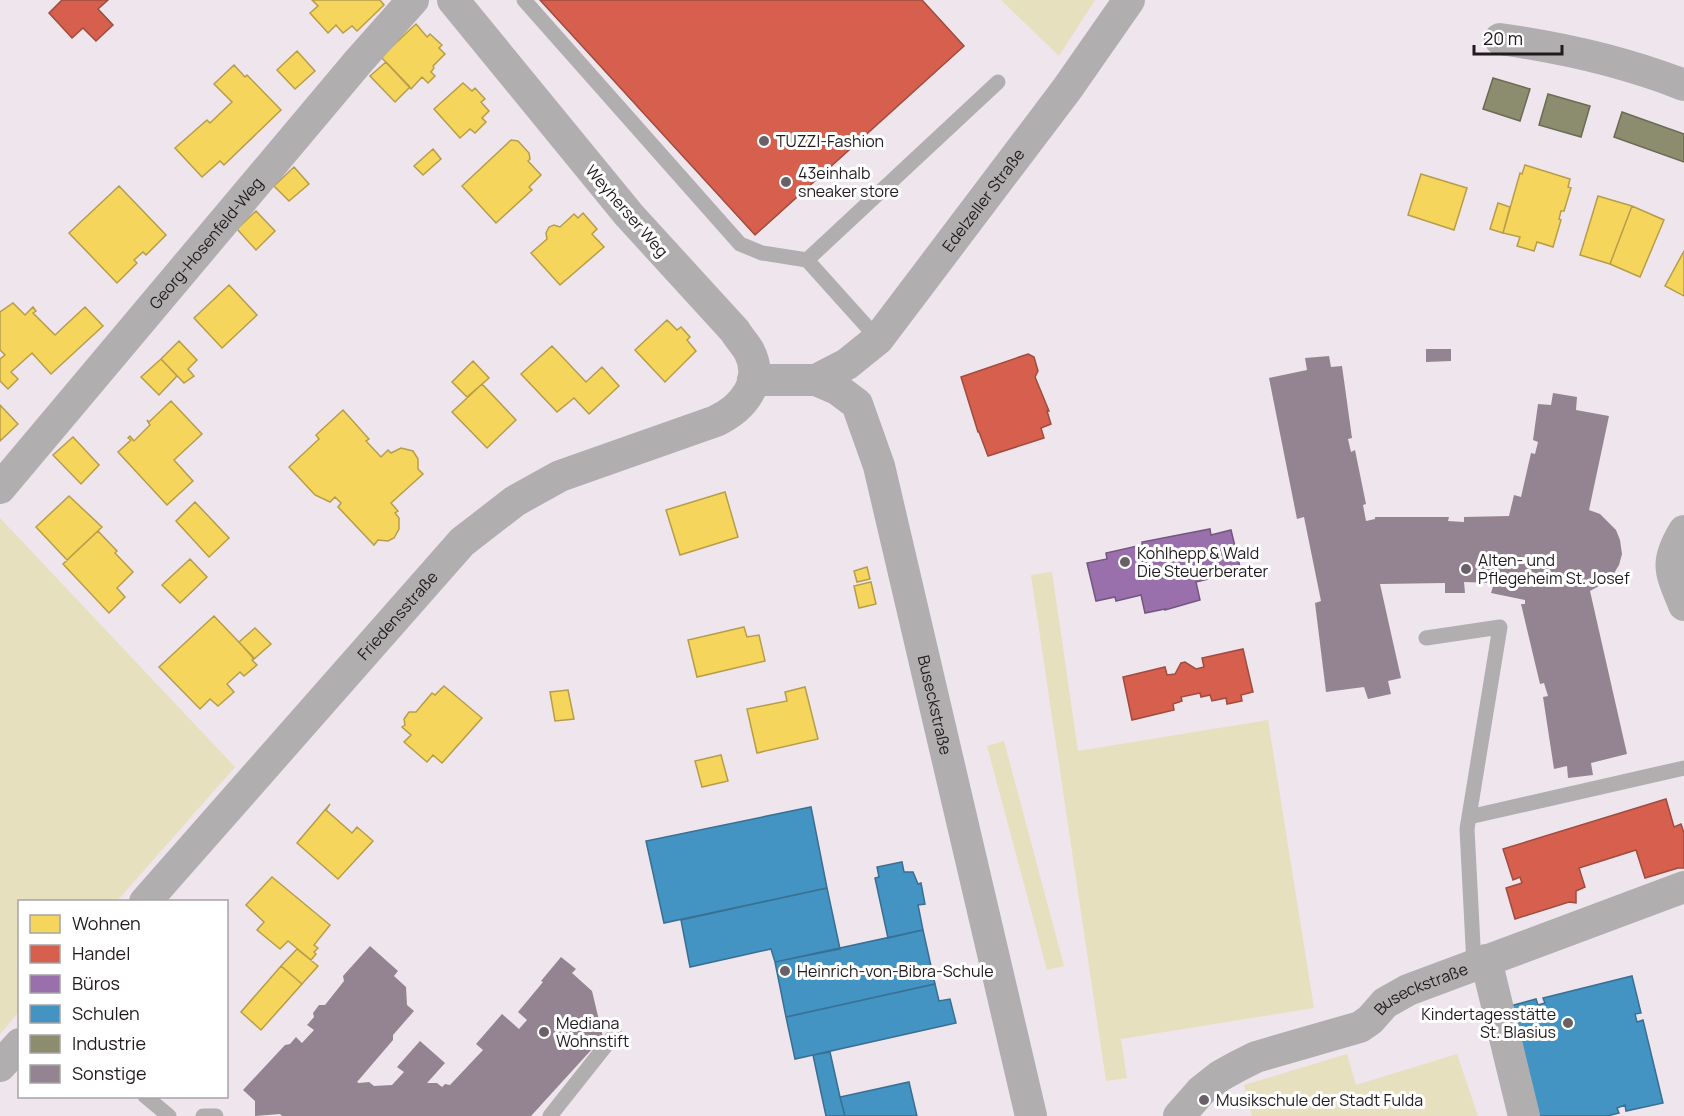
<svg xmlns="http://www.w3.org/2000/svg" width="1684" height="1116" font-family="Manrope,sans-serif">
<style>
.green{fill:#e6e0be}
.homes{fill:#f6d55c;stroke:#b69d4a;stroke-width:1.5}
.shops{fill:#d6604d;stroke:#a04b3f;stroke-width:1.5}
.offices{fill:#9970ab;stroke:#755681;stroke-width:1.5}
.schools{fill:#4393c3;stroke:#396f92;stroke-width:1.5}
.industry{fill:#8c8c6e;stroke:#6c6a56;stroke-width:1.5}
.building{fill:#948491}
.lines{fill:none;stroke-linecap:round;stroke-linejoin:round}
.lane{stroke:#b1aeaf;stroke-width:15}
.street{stroke:#b1aeaf;stroke-width:32}
.poi-dot{fill:#696167;stroke:#fff;stroke-width:2}
.labels{text-anchor:middle;stroke-width:6;stroke-linejoin:round;paint-order:stroke}
.poi-label{font-size:16px;fill:#211a1f;stroke:#fff;text-anchor:start}
.street-label{font-size:16px;fill:#211a1f;stroke:#fff}
</style>
<rect width="100%" height="100%" fill="#efe5ec"/>
<path class="green" d="M1001,0H1095L1059,56Z
M0,518L235,767L117,901L20,902L19,1012L0,1034Z
M1052,572L1078,751L1268,720L1314,1008L1121,1039L1127,1078L1106,1081L1031,575Z
M1004,741L1064,966L1047,970L987,746Z
M1347,1054L1356,1085L1457,1054L1478,1116H1252L1244,1085Z"/>
<path class="homes" d="M312,0H380L384,5L357,31L352,26L343,33L336,25L328,33L310,13L318,6Z
M416,24L427,37L430,34L442,45L439,48L445,54L433,66L434,68L431,72L435,76L428,83L422,77L411,89L381,57Z
M297,51L315,71L295,89L277,70Z
M386,62L410,87L395,102L370,76Z
M234,65L245,77L247,75L281,110L224,165L220,161L202,177L175,148L207,120L210,123L232,102L214,84Z
M463,83L472,91L475,88L485,99L481,102L489,111L482,118L486,122L475,133L470,129L460,138L434,109Z
M511,140L518,141L529,153L530,159L528,161L541,175L529,187L532,190L496,223L462,186Z
M433,149L441,159L423,175L414,166Z
M1525,165L1570,179L1568,187L1571,188L1564,211H1561L1559,219L1561,220L1553,247L1537,242L1534,251L1517,246L1520,237L1503,233L1520,173L1522,174Z
M294,167L309,184L289,201L274,186Z
M1421,174L1467,188L1454,230L1408,215Z
M119,186L166,235L146,255L143,252L134,260L137,263L117,283L69,233Z
M1598,196L1632,206L1610,264L1580,255Z
M1498,203L1510,207L1503,233L1490,229Z
M1632,206L1664,220L1640,277L1610,264Z
M256,211L275,231L256,250L237,229Z
M583,213L597,229L592,234L604,247L560,285L531,253L547,239L546,233L549,227L554,225L560,227L574,214L578,218Z
M1684,251V296L1665,286Z
M229,285L257,315L222,348L194,318Z
M13,303L25,315L33,307L36,311L33,313L55,335L85,307L103,326L51,374L32,353L11,372L18,379L8,389L0,381V359L5,355L0,350V312Z
M667,320L677,330L681,327L690,337L687,340L696,351L665,382L635,350Z
M179,341L197,360L188,369L194,376L184,383L161,359Z
M552,346L586,382L602,367L619,386L589,414L574,398L557,412L521,374Z
M161,359L177,376L159,395L141,377Z
M473,361L489,378L467,397L452,382Z
M482,384L516,420L487,448L452,412Z
M171,401L202,434L174,460L193,481L167,505L118,452L131,440L128,438L130,436L134,441L150,425L147,420L149,422Z
M0,405L18,424L0,441Z
M343,410L369,439L366,441L381,457L388,450L391,453L401,448L413,451L418,459V469L423,474L391,503L398,511L395,513L399,518V529L394,538L388,541L378,540L374,545L338,507L341,503L335,497L330,502L315,495L289,467L319,439L316,435Z
M73,437L99,465L81,484L53,455Z
M725,492L738,537L680,555L666,510Z
M69,496L102,527L67,560L36,527Z
M195,502L229,538L209,557L176,521Z
M98,531L117,551L115,553L133,572L117,588L125,597L109,613L63,564Z
M190,559L207,577L180,603L162,585Z
M867,567L870,579L857,582L854,571Z
M871,582L876,604L859,608L854,586Z
M214,616L254,658L252,660L257,665L244,676L240,672L227,684L234,692L218,706L210,699L200,709L159,667Z
M744,627L747,637L759,635L765,661L697,677L688,640Z
M255,628L271,644L254,659L239,642Z
M444,686L482,718L442,763L433,755L427,762L404,742L411,735L402,727L405,725L404,719L409,712H416L432,693L435,695Z
M805,687L818,739L757,753L747,709L787,701L785,692Z
M568,690L574,719L555,721L550,692Z
M721,755L728,781L702,787L695,761Z
M330,804L326,810L352,833L357,827L373,841L338,879L297,843Z
M272,877L330,925L314,945L318,948L314,952L316,954L311,960L288,941L280,949L257,930L264,922L246,905Z
M297,949L318,966L302,984L281,966Z
M281,966L302,984L261,1030L241,1012Z"/>
<path class="shops" d="M62,0H108L98,9L113,25L96,41L83,28L72,38L49,13Z
M540,0H922L964,46L755,235Z
M1028,354L1034,357L1038,371L1035,377L1049,411H1047L1051,424L1041,428L1044,438L988,456L979,432H978L961,377Z
M1243,649L1253,692L1241,695L1242,701L1227,704L1226,698L1212,701L1210,695L1201,697L1200,693L1181,697L1182,701L1173,704L1174,710L1132,720L1123,677L1165,667L1167,675L1175,674L1181,663L1185,662L1196,669L1204,667L1202,658Z
M1666,799L1674,827L1681,824L1684,833V868H1678L1645,878L1636,850L1579,868L1585,887L1576,891V903L1569,902L1515,919L1506,888L1522,883L1520,877L1513,880L1503,849Z"/>
<path class="offices" d="M1210,529L1211,535L1231,530L1241,571L1196,582L1200,600L1165,610V609L1145,613L1141,595L1116,601L1115,597L1096,601L1087,563L1107,559L1106,553L1142,545V542Z"/>
<path class="schools" d="M811,807L827,888L664,923L646,841Z
M902,862L904,872H913L918,884L921,883L925,904L918,905L923,930L888,938L875,878L879,877L877,867Z
M827,888L840,949L775,962L771,949L690,967L681,920Z
M923,930L935,984L786,1017L775,962Z
M1632,976L1641,1013L1635,1014L1637,1022L1643,1020L1663,1103L1626,1111L1625,1105L1617,1108L1619,1113L1607,1116H1532L1506,1007L1536,999L1538,1005L1545,1003L1543,998Z
M935,984L939,1001L950,999L956,1023L795,1059L786,1017Z
M830,1052L840,1097L845,1116H826L813,1055Z
M909,1082L917,1116H845L840,1097Z"/>
<path class="industry" d="M1493,78L1530,89L1520,121L1483,109Z
M1548,94L1590,106L1581,137L1539,125Z
M1622,112L1684,134V162L1614,137Z"/>
<path class="building" d="M1426,349H1451V361L1426,362Z
M1329,356L1331,367L1342,366L1352,438L1348,439L1351,452L1355,450L1366,504L1363,505L1366,521L1375,519V517H1449L1448,521L1464,522V517L1509,516L1514,495L1521,497L1531,453L1535,454L1538,442L1533,440L1538,404L1551,405L1553,393L1577,397L1576,410L1609,416L1589,510L1600,514L1616,530L1620,540L1622,554L1619,565L1610,580L1590,591L1627,754L1591,763L1593,775L1568,778L1567,766L1554,769L1543,697L1548,696L1544,683L1540,684L1521,604H1525V600L1491,593L1494,583L1464,582L1465,593H1445V583L1380,584L1401,678L1388,681L1391,694L1368,699L1364,687L1326,692L1315,603L1321,601L1304,517L1297,519L1269,378L1307,370L1305,358Z
M370,946L398,971L394,976L406,987L407,1005L414,1011L393,1035V1040L357,1082L359,1083L369,1082L374,1086L392,1085L404,1072L397,1067L420,1041L445,1063L427,1083H437L442,1087L445,1084L450,1085L483,1050L476,1044L502,1014L519,1029L527,1020L518,1012L543,982L541,981L561,957L576,969L572,973L592,991L603,1037L531,1116H282L280,1114L255,1116V1101L243,1090L285,1045L290,1044L296,1037L302,1043L314,1030L307,1025L314,1017L313,1013L319,1005H325L344,981L343,976Z"/>
<g class="lines">
<path class="lane" d="M524,0L740,244L762,253L807,260
M878,339L807,260L998,82
M1426,638L1500,627L1467,829L1474,965
M1469,817L1684,768
M145,1096L169,1116
M203,1116H216
M550,1116L615,1034"/>
<g class="street">
<path d="M1500,39C1565,48 1623,61 1684,85"/>
<path id="s1" d="M753,380H816L837,389L857,404L879,466L1031,1116"/>
<path id="s2" d="M816,380L847,364L878,339L1067,89L1129,0"/>
<path id="s3" d="M0,488L358,62L413,0"/>
<path d="M1684,531C1664,564 1671,572 1684,605"/>
<path id="s4" d="M145,902L462,542L515,501L560,476L716,421C743,408 765,382 749,351C745,344 739,338 735,331L629,215L453,0"/>
<path d="M1486,960L1524,1116"/>
<path d="M0,1066L20,1044"/>
<path id="s5" d="M1179,1116L1201,1091L1220,1076L1238,1066L1256,1057L1360,1027L1370,1020L1385,1003L1408,990L1684,887"/>
</g>
</g>
<g class="poi-dot">
<circle cx="764" cy="141" r="6"/>
<circle cx="786" cy="182" r="6"/>
<circle cx="1125" cy="562" r="6"/>
<circle cx="1466" cy="569" r="6"/>
<circle cx="785" cy="971" r="6"/>
<circle cx="1568" cy="1023" r="6"/>
<circle cx="544" cy="1032" r="6"/>
<circle cx="1204" cy="1100" r="6"/>
</g>
<g class="labels">
<g class="poi-label">
<text x="776" y="147">TUZZI-Fashion</text>
<text x="798" y="179">43einhalb<tspan x="798" dy="18">sneaker store</tspan></text>
<text x="1137" y="559">Kohlhepp &amp; Wald<tspan x="1137" dy="18">Die Steuerberater</tspan></text>
<text x="1478" y="566">Alten- und<tspan x="1478" dy="18">Pflegeheim St. Josef</tspan></text>
<text x="797" y="977">Heinrich-von-Bibra-Schule</text>
<text x="1556" y="1020" text-anchor="end">Kindertagesstätte<tspan x="1556" dy="18">St. Blasius</tspan></text>
<text x="556" y="1029">Mediana<tspan x="556" dy="18">Wohnstift</tspan></text>
<text x="1216" y="1106">Musikschule der Stadt Fulda</text>
</g>
<g class="street-label">
<text dy="6" stroke="none"><textPath href="#s2" startOffset="249">Edelzeller Straße</textPath></text>
<text transform="translate(627 211) rotate(49)" y="6">Weyherser Weg</text>
<text dy="6" stroke="none"><textPath href="#s3" startOffset="320">Georg-Hosenfeld-Weg</textPath></text>
<text dy="6" stroke="none"><textPath href="#s4" startOffset="382">Friedensstraße</textPath></text>
<text dy="6" stroke="none"><textPath href="#s1" startOffset="422">Buseckstraße</textPath></text>
<text dy="6" stroke="none"><textPath href="#s5" startOffset="280">Buseckstraße</textPath></text>
</g>
</g>
<rect x="18" y="900" width="210" height="198" fill="#ffffff" stroke="#a6a3a5" stroke-width="1.5"/>
<rect x="30" y="915" width="30" height="18" fill="#f6d55c" stroke="#a6a3a5" stroke-width="1.5"/>
<text x="72" y="930" font-size="18" fill="#211a1f">Wohnen</text>
<rect x="30" y="945" width="30" height="18" fill="#d6604d" stroke="#a6a3a5" stroke-width="1.5"/>
<text x="72" y="960" font-size="18" fill="#211a1f">Handel</text>
<rect x="30" y="975" width="30" height="18" fill="#9970ab" stroke="#a6a3a5" stroke-width="1.5"/>
<text x="72" y="990" font-size="18" fill="#211a1f">Büros</text>
<rect x="30" y="1005" width="30" height="18" fill="#4393c3" stroke="#a6a3a5" stroke-width="1.5"/>
<text x="72" y="1020" font-size="18" fill="#211a1f">Schulen</text>
<rect x="30" y="1035" width="30" height="18" fill="#8c8c6e" stroke="#a6a3a5" stroke-width="1.5"/>
<text x="72" y="1050" font-size="18" fill="#211a1f">Industrie</text>
<rect x="30" y="1065" width="30" height="18" fill="#948491" stroke="#a6a3a5" stroke-width="1.5"/>
<text x="72" y="1080" font-size="18" fill="#211a1f">Sonstige</text>
<path d="M1474 45v9h88v-9" fill="none" stroke="#211a1f" stroke-width="3"/>
<text x="1483" y="45" font-size="18" fill="#211a1f" stroke="#ffffff" stroke-width="4.5" paint-order="stroke">20 m</text>
</svg>
